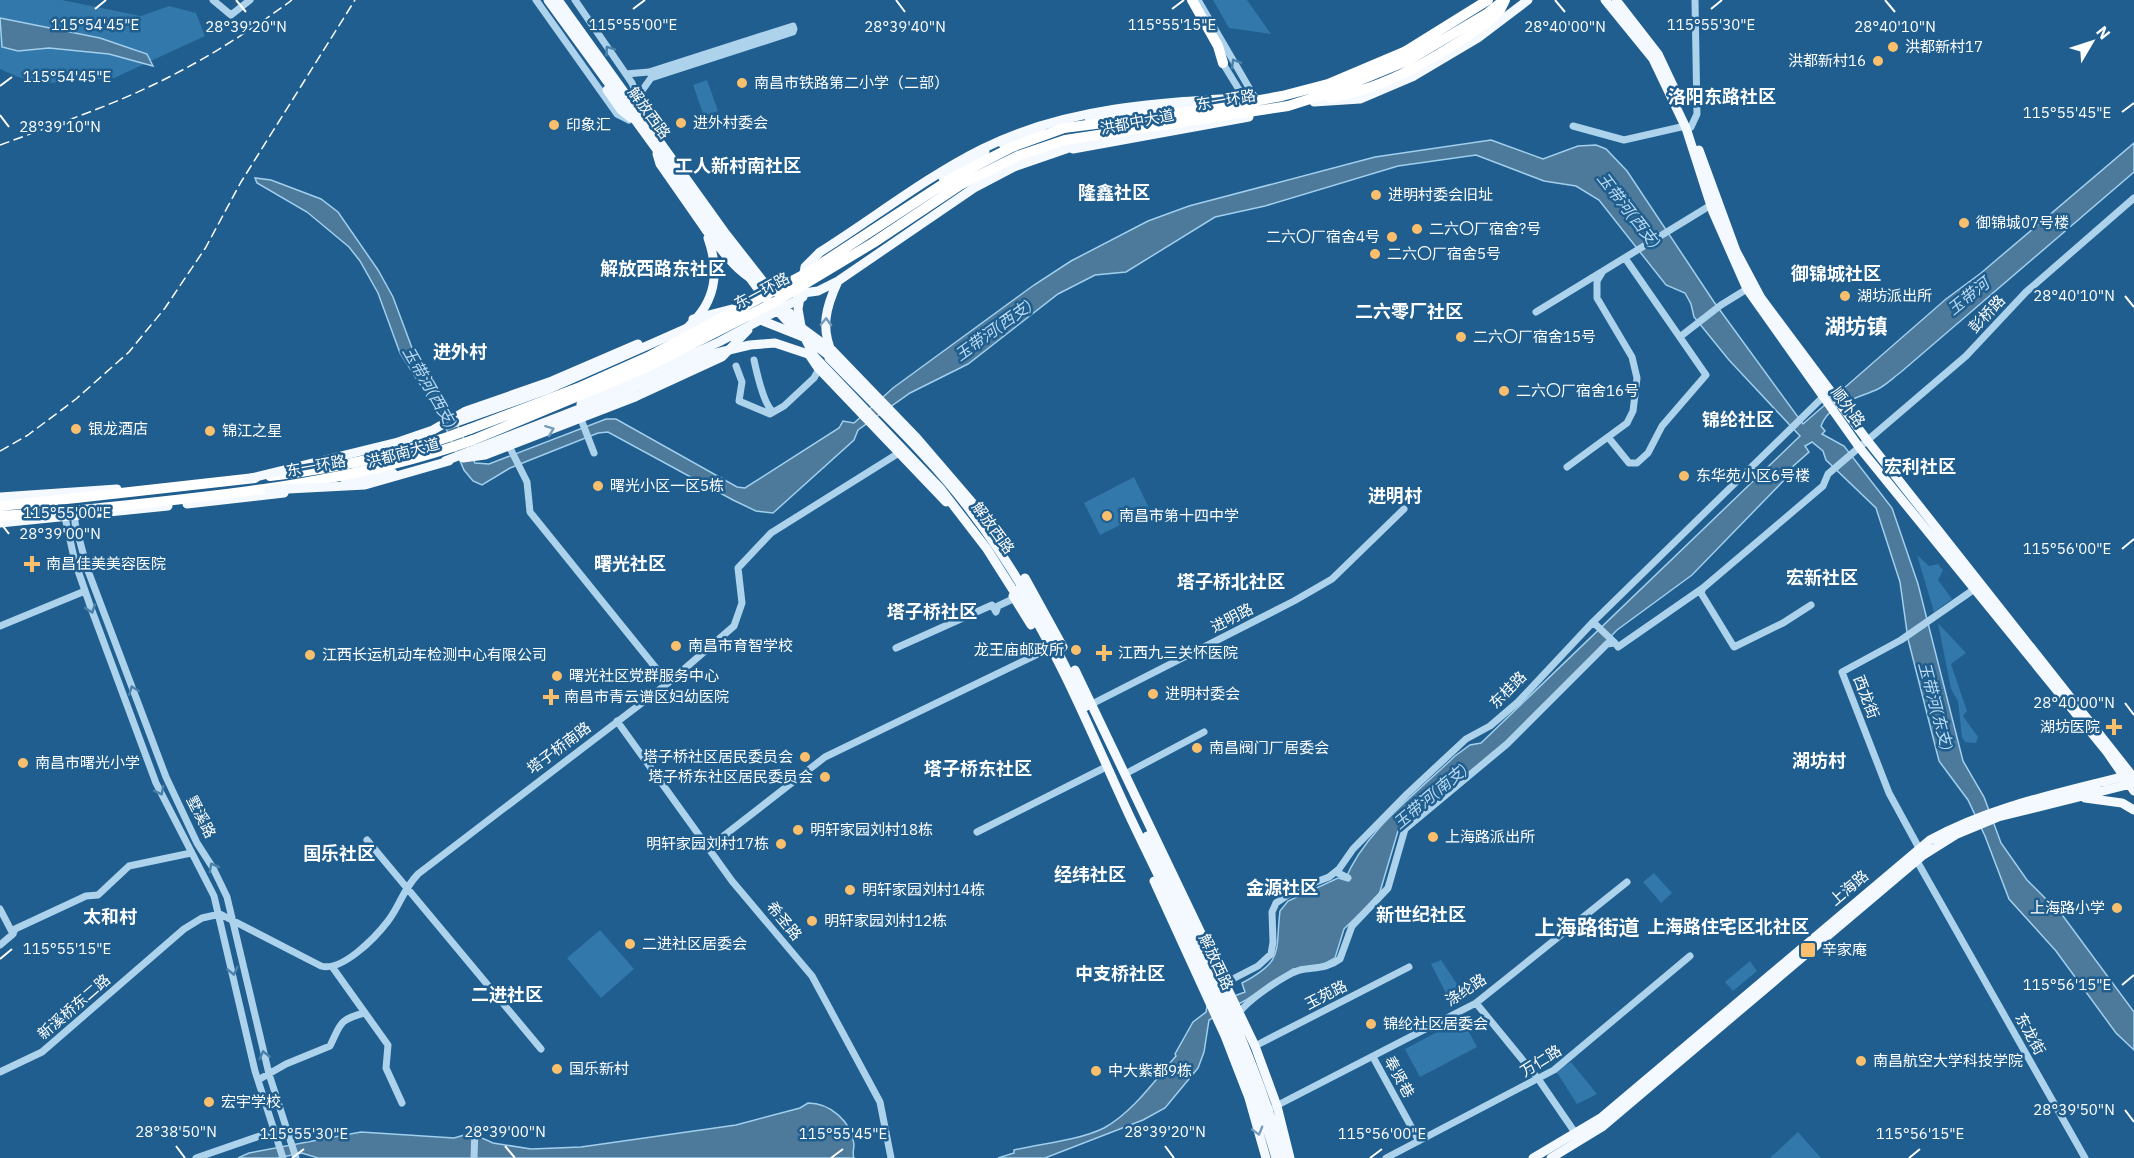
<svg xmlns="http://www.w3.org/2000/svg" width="2134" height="1158" font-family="'IBM Plex Sans','Noto Sans SC',sans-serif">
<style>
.green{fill:#3278ab}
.water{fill:#4d799a;stroke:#a1cfee;stroke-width:1.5}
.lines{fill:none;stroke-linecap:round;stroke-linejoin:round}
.minor{stroke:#add2ec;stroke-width:7}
.major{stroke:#f3f9ff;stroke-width:9}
.highway{stroke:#fff;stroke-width:10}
.rail{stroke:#fff;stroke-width:1.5;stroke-dasharray:10 4.5;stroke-linecap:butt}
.major-bridge{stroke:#f3f9ff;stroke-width:9}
.highway-bridge{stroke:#fff;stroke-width:10}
.oneway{stroke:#4a81aa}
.oneway2{stroke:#749cbb}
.ticks{fill:none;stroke:#fff;stroke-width:2}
.poi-dot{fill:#fabf6d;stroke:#1f5e8e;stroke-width:2}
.labels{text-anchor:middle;stroke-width:5;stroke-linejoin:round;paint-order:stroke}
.poi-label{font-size:15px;fill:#fff;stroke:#1f5e8e;text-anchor:start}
.street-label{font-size:15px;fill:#fff;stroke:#1f5e8e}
.water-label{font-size:16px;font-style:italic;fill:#b9dbf3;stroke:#1f5e8e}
.quarter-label{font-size:18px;font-weight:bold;fill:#fff;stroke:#1f5e8e}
.district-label{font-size:21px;font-weight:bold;fill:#fff;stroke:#1f5e8e}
.ticks-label{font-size:15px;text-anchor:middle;fill:#fff;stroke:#1f5e8e;stroke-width:5;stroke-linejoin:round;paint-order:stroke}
</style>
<rect width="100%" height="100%" fill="#1f5e8e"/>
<path class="green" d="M0,0H62L141,16L169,6L196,13L205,36L114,78L49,83L18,77L0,69Z
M1213,0H1247L1271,34L1229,28Z
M707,80L718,111L704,116L693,85Z
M1134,477L1150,510L1100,535L1084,503Z
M1917,555L1929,566L1938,564L1943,570L1938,580L1952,599L1934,612Z
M1938,623L1966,653L1951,664L1967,711L1963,716L1978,737L1976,743L1965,742L1962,737L1958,701L1951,689Z
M1654,873L1672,893L1661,903L1643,882Z
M600,930L634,969L601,998L567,958Z
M1441,960L1463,993L1449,999L1431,964Z
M1750,961L1757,971L1733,991L1725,982Z
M1462,1019L1477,1047L1420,1077L1405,1049Z
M1571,1062L1597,1094L1577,1104L1556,1071Z
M1798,1132L1821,1158H1770Z"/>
<path class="water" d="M0,18L100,38L147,54L153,66L109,54L49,48L18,51L2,47Z
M1491,140L1543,159L1578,146L1596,145L1606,149L1627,171L1714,302L1803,424L1946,299L1981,273L2134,143V172L1901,372C1894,377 1886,385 1878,389C1859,398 1829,403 1821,426L1825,431L1822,434L1844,446L1892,508L1918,584L1963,761L1984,797L2001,843L2027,880L2063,916L2134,1012V1050L2116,1033L2056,951L2009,899L1985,836L1968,800L1939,761L1908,639L1900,582L1876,508L1826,460L1823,451L1812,442L1805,446L1809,452L1790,469L1792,472L1692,575L1617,630L1518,732L1398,831L1379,895L1344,929L1335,958L1322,965L1293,969L1246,1000L1209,1020L1204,1052L1198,1068L1165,1108L1143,1120L1045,1158H998L1014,1153V1150C1043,1143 1077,1141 1104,1128C1133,1112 1155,1080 1176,1056L1175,1054L1193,1022L1206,1012L1207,1006L1245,992L1242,983C1285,960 1275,952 1280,911L1288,901L1338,878L1345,880C1365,830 1417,793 1455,756L1470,745L1481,743L1800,436L1729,360L1694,317L1691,304L1685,293L1666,285L1599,200L1576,186L1544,181L1476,155L1398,166L1265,206L1215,217L1126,272L1095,275L1058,294L968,364L910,393L858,430L854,440L773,513L756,511L733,500L608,432L598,433L510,468L482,485L473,481L464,470L441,417L400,353L378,293L360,261L349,247L307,212L257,183L255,178L271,180L321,199L338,212L378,270L393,297L412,348L447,402L475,463L489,464L606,419H616L737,487L745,488L839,428L843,421L854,423L893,388L1034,285L1071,261L1148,221L1189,206L1375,157Z
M808,1103C830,1103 851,1121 854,1144C854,1149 852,1153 854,1158H318L302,1153L277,1158H238L249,1153L361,1132L454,1138L471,1133L493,1143L531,1149L581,1147L736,1125L800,1108Z"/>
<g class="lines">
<path class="minor" d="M213,0L231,15L250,0
M536,0L617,114L629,120
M575,0L632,83L638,98
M1198,0L1255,98
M1222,62L1246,101
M626,74L649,72L793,26L794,29L793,32L651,78L641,92L644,118
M1573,126L1624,140L1681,127L1686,128
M1691,127L1697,114L1695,0
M1536,312L1711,205
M1681,336L1721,305L1747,289
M754,360C757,374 763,402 772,411
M736,366L742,382L739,401L770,414L784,406L814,378L819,369
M579,414L594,453
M1608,437L1629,463H1637L1648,453L1662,426L1706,375L1625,258
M507,442L527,482L530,512L668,683
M1567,467L1627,423L1633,411L1637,378L1632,357L1597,298V281L1603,271
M75,511V523L87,568L166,777L197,843L213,868L227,897L269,1074L296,1158
M64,513L75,562L91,608L156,783L214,896L255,1071L283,1158
M1811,605L1783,623L1734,647L1701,593L1703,588L1823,486L1828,474L1966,356L2026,292L2134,198
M1593,622L1615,643
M0,626L85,591
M896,648L992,605L996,612L998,606L1015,598
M1088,706L1294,601L1332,579L1404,509
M617,721L732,881L812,976L880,1102L891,1158
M1125,774L1204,732
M977,832L1102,769
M367,840L541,1049
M708,848L825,757L1044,651
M1919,848L1889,793L1842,672L1901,640L1976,588
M1917,861L2085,1158
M1336,872L1348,878
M0,909L13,934
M0,945L13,934L15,929L86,896L98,895L129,866L191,853
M333,968L388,1045L386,1068L402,1103
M1225,983L1258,966L1271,954L1273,942L1272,912L1276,903L1295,890L1329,877L1339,869L1353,849L1407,794L1466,739L1490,726L1518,702L1593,622L1822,398
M1476,1003L1539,1080L1576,1134
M1239,1013C1248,1000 1284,975 1300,970C1314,967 1327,969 1340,959L1352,926L1388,888L1405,829L1507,744L1607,644L1615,643L1618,647L1703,588
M1255,1046L1409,967
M1373,1057L1419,1141
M0,1072L42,1052L184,929L202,918L220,914L321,966C342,972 375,938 388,921C401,904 402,891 418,874L668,683L734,626L742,603L738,568L771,533L902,451
M258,1080L286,1064L330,1046C341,1024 338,1020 364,1013
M1274,1107L1476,1003L1627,882
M196,1158L274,1131
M474,1158L475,1128
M1386,1158L1554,1070L1690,956"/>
<path class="major" d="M548,0L761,293L801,336
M558,0L726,234L769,289
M1605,0L1653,59L1686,128L1713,212L1747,289L1859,447L2107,752L2134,791
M1616,0L1658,54L1675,90
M607,90L621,110L631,118
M1314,102L1360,99L1414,76L1478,38L1528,0
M1089,118L1194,105
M1003,144L1041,131
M1073,149L1249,117
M1699,150L1736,251L1761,298L1867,440L2134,778
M657,154L660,164L706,230
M943,178L985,152
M782,304L802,328
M693,319L732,309
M803,329L833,351L915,436L976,507
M810,356L818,368L946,502
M829,358C876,407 929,455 970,510C1017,571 1052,637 1085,707
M635,397L722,357L748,330
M581,404L719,342L803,297
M448,425L549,389L687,328
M345,483L393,473
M0,497L117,489
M187,504L284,493
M0,523L168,506
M1025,578L1063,647
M1018,590C1062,659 1096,744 1131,819C1184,930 1242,1039 1276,1158
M1013,596L1031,625
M1075,670L1255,1046L1277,1106L1290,1158
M2085,798L2122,803L2134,810
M1147,836C1197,942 1252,1045 1283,1158
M1154,881L1225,1036L1249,1098L1266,1158
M1533,1158L1602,1117L1930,840C1992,806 2060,793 2129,775
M1551,1158L1602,1127L1922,856L1957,834L1998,817L2134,783"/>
<path class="highway" d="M1192,0L1218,46L1223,63
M1406,51L1488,0
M1409,60L1488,13L1504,0
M270,476C340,468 405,454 470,429
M76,498L255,478
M81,510C214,496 347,485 473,440"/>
<path class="rail" d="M0,145C57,124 117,104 171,76C214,54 254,28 292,0
M0,451L28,435L76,399L129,352L165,308L206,247L241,182L355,0"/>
<path class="major-bridge" d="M706,230C728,259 741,278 777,292
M796,294L818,291L838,281L974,188L1014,167L1095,139
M745,314L806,338L837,362
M689,326C716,301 720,272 708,238
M687,328L711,320
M833,355C820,328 826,307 838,281
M463,458L485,455L635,397
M445,461L657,379L712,354L750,345L775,343L814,356
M247,479L398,442L433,430L466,411L552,381L638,344
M269,490L365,485L449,461
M1020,601L987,549L940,488L814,356L802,332L798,309L805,267L820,252C874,218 926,177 982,149C1066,107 1163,102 1254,97"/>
<path class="highway-bridge" d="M1330,98C1388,88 1442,54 1490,21L1500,10L1505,0
M470,429L578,388L650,356L807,273L954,177L1012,147L1064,128L1211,109L1282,96L1328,84L1406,51
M473,440L643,369L775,302L873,243L960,185L1018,156L1065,140L1288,106L1329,93L1409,60
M0,506L76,498
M0,516L81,510"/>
</g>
<defs><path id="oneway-chevron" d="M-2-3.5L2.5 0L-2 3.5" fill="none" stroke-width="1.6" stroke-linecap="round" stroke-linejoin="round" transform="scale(1.5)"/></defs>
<g class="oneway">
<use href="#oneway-chevron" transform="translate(609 50) rotate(-125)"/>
<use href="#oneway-chevron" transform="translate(1235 63) rotate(-120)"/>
<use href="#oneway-chevron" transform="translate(91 609) rotate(71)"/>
<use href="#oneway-chevron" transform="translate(133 690) rotate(-111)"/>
<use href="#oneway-chevron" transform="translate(160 791) rotate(63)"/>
<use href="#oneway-chevron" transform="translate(213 867) rotate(-118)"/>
<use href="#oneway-chevron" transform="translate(233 971) rotate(77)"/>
<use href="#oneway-chevron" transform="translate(264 1055) rotate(-103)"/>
</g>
<g class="oneway2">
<use href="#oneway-chevron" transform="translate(826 322) rotate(-88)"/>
<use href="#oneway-chevron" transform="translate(550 430) rotate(-21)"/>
<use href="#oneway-chevron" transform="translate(1258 1131) rotate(74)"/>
</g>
<path class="ticks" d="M236,0L246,12M896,0L905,12M1555,0L1565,12M1885,0L1895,12M95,9L106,0M633,9L645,0M1172,9L1184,0M1711,9L1722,0M0,86L12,77M2122,112L2134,103M0,115L9,127M2125,296L2134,307M0,522L12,513M0,522L9,534M2122,549L2134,539M2125,703L2134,715M0,959L12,949M2122,985L2134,975M2125,1110L2134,1122M176,1146L185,1158M505,1146L515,1158M1165,1146L1174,1158M292,1158L304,1149M831,1158L843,1149M1370,1158L1382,1149M1909,1158L1920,1149"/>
<g class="poi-dot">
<circle cx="1893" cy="47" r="6"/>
<circle cx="1878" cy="61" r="6"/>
<circle cx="742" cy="83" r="6"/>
<circle cx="681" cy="123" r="6"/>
<circle cx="554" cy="125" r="6"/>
<circle cx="1376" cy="195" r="6"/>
<circle cx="1964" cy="223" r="6"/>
<circle cx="1417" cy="229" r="6"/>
<circle cx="1392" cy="237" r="6"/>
<circle cx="1375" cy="254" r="6"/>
<circle cx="1845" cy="296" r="6"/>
<circle cx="1461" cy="337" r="6"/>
<circle cx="1504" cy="391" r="6"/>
<circle cx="76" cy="429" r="6"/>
<circle cx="210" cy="431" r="6"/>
<circle cx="1684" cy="476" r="6"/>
<circle cx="598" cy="486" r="6"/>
<circle cx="1107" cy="516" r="6"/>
<path d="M29 555h6v6h6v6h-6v6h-6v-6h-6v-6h6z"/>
<circle cx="676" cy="646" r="6"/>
<circle cx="1076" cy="650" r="6"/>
<path d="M1101 644h6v6h6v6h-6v6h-6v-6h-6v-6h6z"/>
<circle cx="310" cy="655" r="6"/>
<circle cx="557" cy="676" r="6"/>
<circle cx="1153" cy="694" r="6"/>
<path d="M548 688h6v6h6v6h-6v6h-6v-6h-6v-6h6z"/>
<path d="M2111 718h6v6h6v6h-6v6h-6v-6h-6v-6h6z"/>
<circle cx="1197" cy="748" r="6"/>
<circle cx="805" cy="757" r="6"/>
<circle cx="23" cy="763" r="6"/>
<circle cx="825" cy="777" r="6"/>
<circle cx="798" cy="830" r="6"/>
<circle cx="1433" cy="837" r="6"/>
<circle cx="781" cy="844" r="6"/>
<circle cx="850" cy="890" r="6"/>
<circle cx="2117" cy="908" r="6"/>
<circle cx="812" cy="921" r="6"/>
<circle cx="630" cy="944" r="6"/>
<rect x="1800" y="942" width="16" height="16" rx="3"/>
<circle cx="1371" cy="1024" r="6"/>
<circle cx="1861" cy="1061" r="6"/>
<circle cx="557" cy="1069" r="6"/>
<circle cx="1096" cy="1071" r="6"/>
<circle cx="209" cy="1102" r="6"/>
</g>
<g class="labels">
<g class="poi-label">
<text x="1905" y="52">洪都新村17</text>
<text x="1866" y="66" text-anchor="end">洪都新村16</text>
<text x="754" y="88">南昌市铁路第二小学（二部）</text>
<text x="693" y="128">进外村委会</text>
<text x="566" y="130">印象汇</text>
<text x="1388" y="200">进明村委会旧址</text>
<text x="1976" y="228">御锦城07号楼</text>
<text x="1429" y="234">二六〇厂宿舍?号</text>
<text x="1380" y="242" text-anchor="end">二六〇厂宿舍4号</text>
<text x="1387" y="259">二六〇厂宿舍5号</text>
<text x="1857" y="301">湖坊派出所</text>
<text x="1473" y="342">二六〇厂宿舍15号</text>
<text x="1516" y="396">二六〇厂宿舍16号</text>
<text x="88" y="434">银龙酒店</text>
<text x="222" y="436">锦江之星</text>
<text x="1696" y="481">东华苑小区6号楼</text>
<text x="610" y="491">曙光小区一区5栋</text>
<text x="1119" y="521">南昌市第十四中学</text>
<text x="46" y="569">南昌佳美美容医院</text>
<text x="688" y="651">南昌市育智学校</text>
<text x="1064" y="655" text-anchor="end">龙王庙邮政所</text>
<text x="1118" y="658">江西九三关怀医院</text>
<text x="322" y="660">江西长运机动车检测中心有限公司</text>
<text x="569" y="681">曙光社区党群服务中心</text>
<text x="1165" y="699">进明村委会</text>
<text x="564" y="702">南昌市青云谱区妇幼医院</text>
<text x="2100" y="732" text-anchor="end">湖坊医院</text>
<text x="1209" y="753">南昌阀门厂居委会</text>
<text x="793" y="762" text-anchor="end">塔子桥社区居民委员会</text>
<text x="35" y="768">南昌市曙光小学</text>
<text x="813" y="782" text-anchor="end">塔子桥东社区居民委员会</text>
<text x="810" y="835">明轩家园刘村18栋</text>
<text x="1445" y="842">上海路派出所</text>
<text x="769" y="849" text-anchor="end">明轩家园刘村17栋</text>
<text x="862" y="895">明轩家园刘村14栋</text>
<text x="2105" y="913" text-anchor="end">上海路小学</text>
<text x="824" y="926">明轩家园刘村12栋</text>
<text x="642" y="949">二进社区居委会</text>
<text x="1822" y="955">辛家庵</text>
<text x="1383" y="1029">锦纶社区居委会</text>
<text x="1873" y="1066">南昌航空大学科技学院</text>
<text x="569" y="1074">国乐新村</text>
<text x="1108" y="1076">中大紫都9栋</text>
<text x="221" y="1107">宏宇学校</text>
</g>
<g class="street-label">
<text transform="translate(1226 100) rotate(-9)" y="5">东一环路</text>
<text transform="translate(649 113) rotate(54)" y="5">解放西路</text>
<text transform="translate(1137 122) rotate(-11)" y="5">洪都中大道</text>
<text transform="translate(762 291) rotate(-28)" y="5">东一环路</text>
<text transform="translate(1987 314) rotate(-47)" y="5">彭桥路</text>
<text transform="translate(1848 407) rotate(53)" y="5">顺外路</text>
<text transform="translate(403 453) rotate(-15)" y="5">洪都南大道</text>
<text transform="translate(316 466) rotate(-10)" y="5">东一环路</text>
<text transform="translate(993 528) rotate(54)" y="5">解放西路</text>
<text transform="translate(1232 618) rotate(-27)" y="5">进明路</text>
<text transform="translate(1508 690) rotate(-45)" y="5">东桂路</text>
<text transform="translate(1866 697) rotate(69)" y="5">西龙街</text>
<text transform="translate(559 748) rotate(-37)" y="5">塔子桥南路</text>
<text transform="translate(201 817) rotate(63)" y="5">墅溪路</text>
<text transform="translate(1849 888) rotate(-40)" y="5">上海路</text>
<text transform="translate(784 921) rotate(50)" y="5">希圣路</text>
<text transform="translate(1216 962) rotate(65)" y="5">解放西路</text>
<text transform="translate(1466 990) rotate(-33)" y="5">涤纶路</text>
<text transform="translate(1326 995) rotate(-27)" y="5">玉苑路</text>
<text transform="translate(74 1007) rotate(-41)" y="5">新溪桥东二路</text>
<text transform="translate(2030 1034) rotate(61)" y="5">东龙街</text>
<text transform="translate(1541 1061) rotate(-32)" y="5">万仁路</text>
<text transform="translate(1399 1077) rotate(61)" y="5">奉贤巷</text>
</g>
<g class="water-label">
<text transform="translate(1629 210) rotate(52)" y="6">玉带河(西支)</text>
<text transform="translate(1968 296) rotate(-39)" y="6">玉带河</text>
<text transform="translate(993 330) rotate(-36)" y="6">玉带河(西支)</text>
<text transform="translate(430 387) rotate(60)" y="6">玉带河(西支)</text>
<text transform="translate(1936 706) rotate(75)" y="6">玉带河(东支)</text>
<text transform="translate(1430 796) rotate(-40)" y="6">玉带河(南支)</text>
</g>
<g class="quarter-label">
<text x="1722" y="103">洛阳东路社区</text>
<text x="738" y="172">工人新村南社区</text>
<text x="1114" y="199">隆鑫社区</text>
<text x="663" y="275">解放西路东社区</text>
<text x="1836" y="280">御锦城社区</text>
<text x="1409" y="318">二六零厂社区</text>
<text x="460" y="358">进外村</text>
<text x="1738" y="426">锦纶社区</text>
<text x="1920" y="473">宏利社区</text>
<text x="1395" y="502">进明村</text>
<text x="630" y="570">曙光社区</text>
<text x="1822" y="584">宏新社区</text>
<text x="1231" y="588">塔子桥北社区</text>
<text x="932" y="618">塔子桥社区</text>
<text x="1819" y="767">湖坊村</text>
<text x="978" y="775">塔子桥东社区</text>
<text x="339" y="860">国乐社区</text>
<text x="1090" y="881">经纬社区</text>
<text x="1282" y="894">金源社区</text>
<text x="1421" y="921">新世纪社区</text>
<text x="110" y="923">太和村</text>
<text x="1728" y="933">上海路住宅区北社区</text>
<text x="1120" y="980">中支桥社区</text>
<text x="507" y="1001">二进社区</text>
</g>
<g class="district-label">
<text x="1856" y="334">湖坊镇</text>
<text x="1587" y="935">上海路街道</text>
</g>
</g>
<g class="ticks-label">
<text x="1711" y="30">115°55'30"E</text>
<text x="95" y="30">115°54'45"E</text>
<text x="633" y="30">115°55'00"E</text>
<text x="1172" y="30">115°55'15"E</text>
<text x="246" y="32">28°39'20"N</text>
<text x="905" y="32">28°39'40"N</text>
<text x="1565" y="32">28°40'00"N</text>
<text x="1895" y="32">28°40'10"N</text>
<text x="67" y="82">115°54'45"E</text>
<text x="2067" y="118">115°55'45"E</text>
<text x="60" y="132">28°39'10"N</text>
<text x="2074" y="301">28°40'10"N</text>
<text x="67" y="518">115°55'00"E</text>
<text x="60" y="539">28°39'00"N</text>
<text x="2067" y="554">115°56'00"E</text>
<text x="2074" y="708">28°40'00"N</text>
<text x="67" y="954">115°55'15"E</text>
<text x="2067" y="990">115°56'15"E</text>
<text x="2074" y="1115">28°39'50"N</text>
<text x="176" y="1137">28°38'50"N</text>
<text x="505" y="1137">28°39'00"N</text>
<text x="1165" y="1137">28°39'20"N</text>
<text x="304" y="1139">115°55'30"E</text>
<text x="843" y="1139">115°55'45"E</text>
<text x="1382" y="1139">115°56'00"E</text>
<text x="1920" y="1139">115°56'15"E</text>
</g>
<g transform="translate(2092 42) rotate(51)" stroke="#1f5e8e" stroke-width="4.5" paint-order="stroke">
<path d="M0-4.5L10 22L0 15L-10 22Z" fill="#ffffff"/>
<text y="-9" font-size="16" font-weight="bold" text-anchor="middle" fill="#ffffff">N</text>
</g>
</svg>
